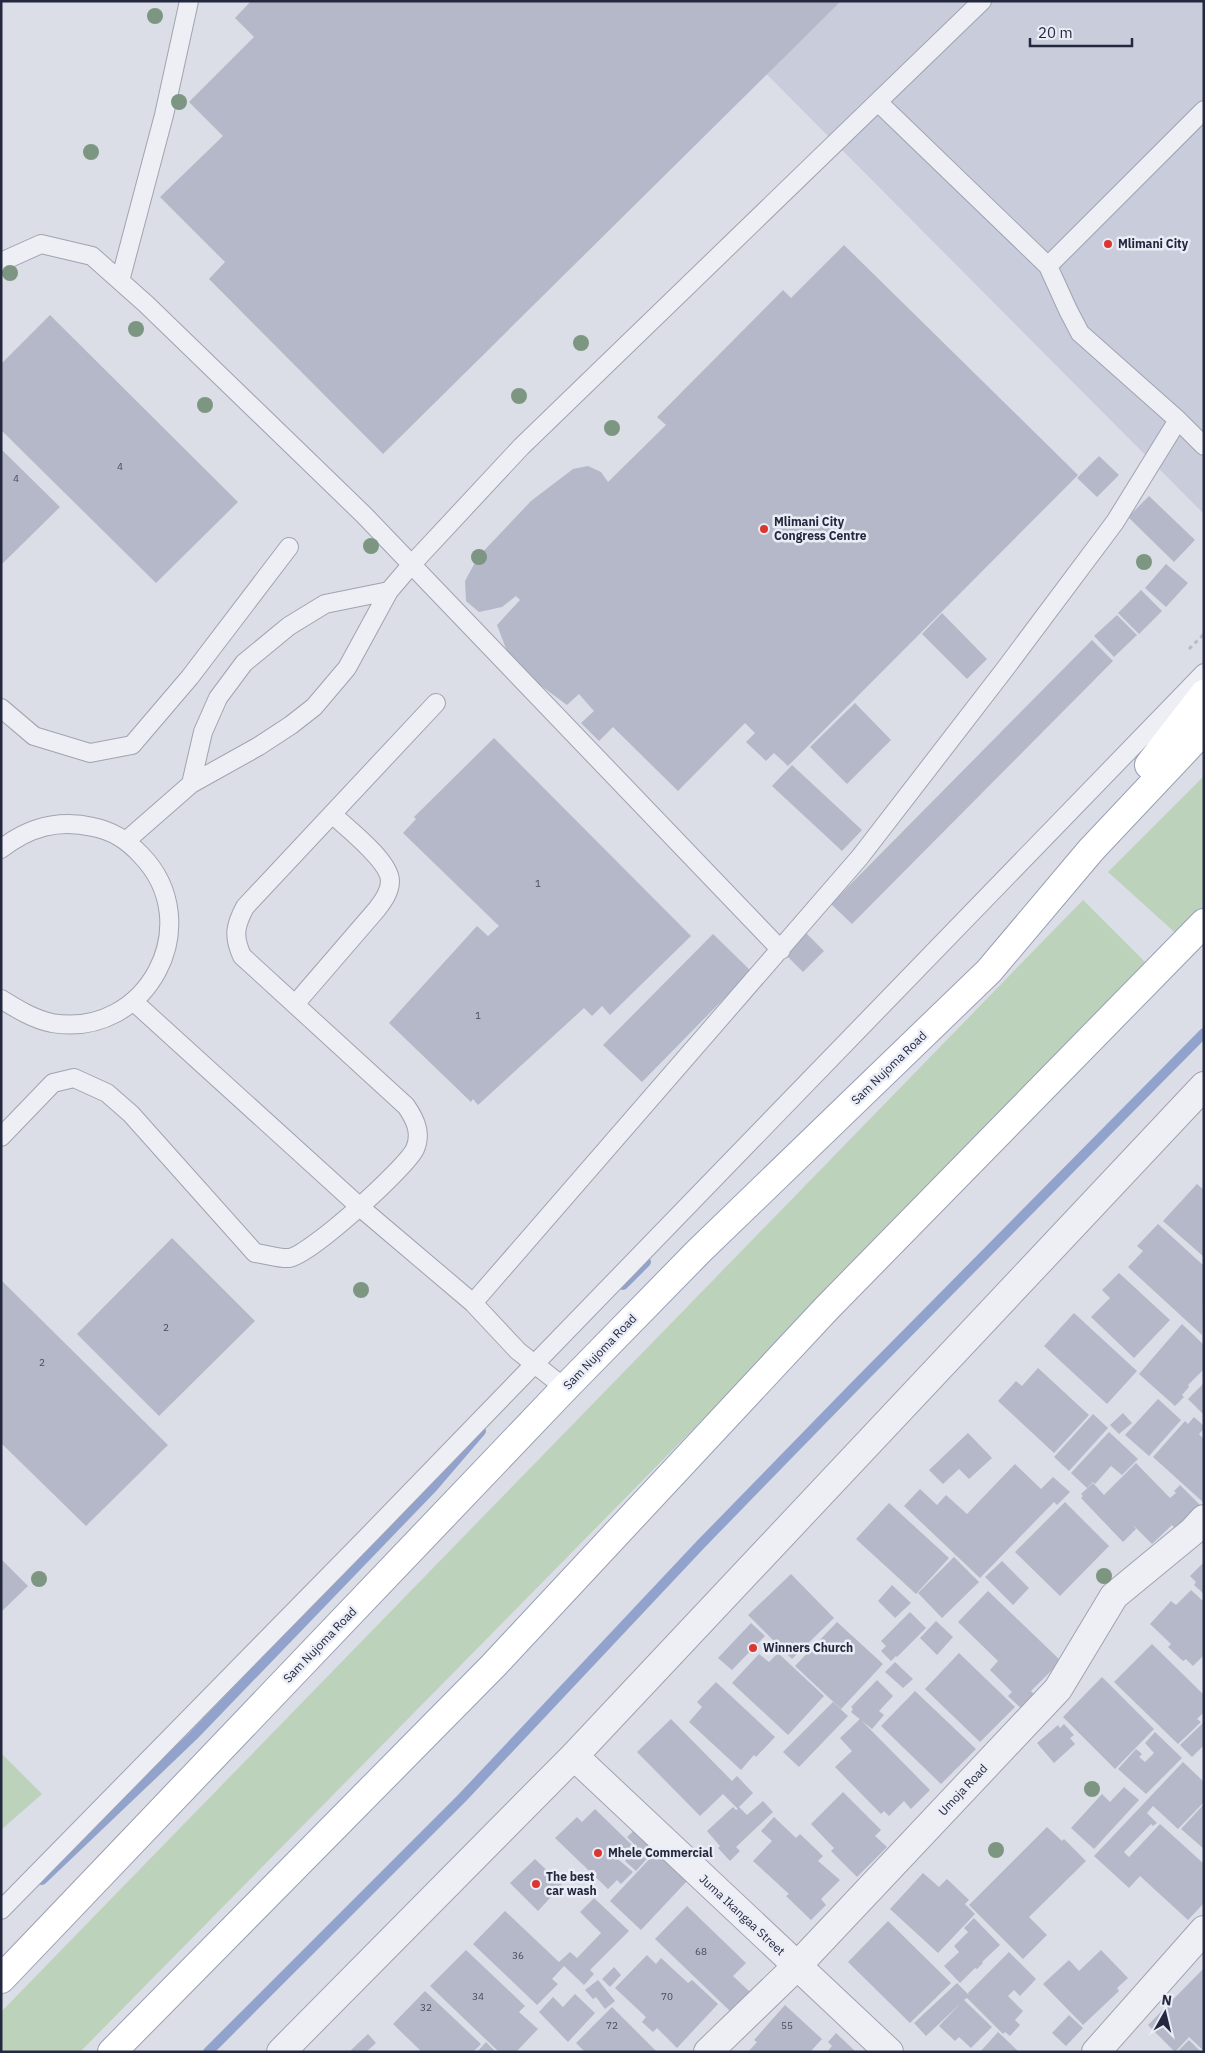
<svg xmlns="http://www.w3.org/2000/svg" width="1205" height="2053" font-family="'IBM Plex Sans',sans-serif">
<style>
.built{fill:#c9ccda}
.green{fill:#bdd2bb}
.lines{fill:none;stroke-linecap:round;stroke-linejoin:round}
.stream{stroke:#91a3cc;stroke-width:10}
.building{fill:#b5b8c8}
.service-casing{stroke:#a0a3b1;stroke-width:20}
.minor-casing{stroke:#a0a3b1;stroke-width:30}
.primary-casing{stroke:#999fb4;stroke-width:30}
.path{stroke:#b9bbc6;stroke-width:3;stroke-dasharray:4 4;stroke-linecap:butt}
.service{stroke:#eeeff5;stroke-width:18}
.minor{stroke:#eeeff5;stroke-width:28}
.primary{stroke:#fff;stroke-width:28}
.tree{fill:#7c9682}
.poi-dot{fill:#dc3630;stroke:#eaedf5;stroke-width:2}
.labels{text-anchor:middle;stroke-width:5;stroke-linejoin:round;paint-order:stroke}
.number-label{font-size:10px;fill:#484c61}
.poi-label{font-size:12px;font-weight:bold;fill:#23283f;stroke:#eaedf5;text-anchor:start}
.street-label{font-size:12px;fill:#23283f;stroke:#eaedf5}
</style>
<rect width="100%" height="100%" fill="#dbdde7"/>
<path class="built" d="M694,1H1204V514Z"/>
<path class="green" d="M1204,776V913L1181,938L1108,872Z
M1083,900L1149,966L80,2052H1V2012Z
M1,1753L42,1794L1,1830Z"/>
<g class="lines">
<path class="stream" d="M623,1285L646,1262
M42,1880L193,1736L433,1487L481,1431
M208,2052L463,1797L701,1544L854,1387L1204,1033"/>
</g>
<path class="building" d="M251,1H841L383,454L209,279L225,262L160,197L223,136L189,102L254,37L235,18Z
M844,245L1078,475L788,766L774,753L766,761L746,742L755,733L745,723L678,791L613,727L599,741L581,723L594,711L579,694L567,705L532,679L508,654L497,625L520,600L516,596L502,607L479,612L466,601L465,581L478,557L531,501L573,469L588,466L601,472L608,482L666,425L657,417L783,290L791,298Z
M50,315L238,502L156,583L1,430V364Z
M1,449L60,507L1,565Z
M1099,456L1119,475L1097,497L1077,478Z
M1149,496L1195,540L1174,562L1128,517Z
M1166,564L1188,583L1166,607L1145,588Z
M1141,590L1162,611L1139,634L1118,613Z
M942,613L987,659L967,679L922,634Z
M1117,615L1137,635L1114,657L1094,636Z
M1092,640L1113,661L852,924L831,904Z
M855,703L891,740L847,784L810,747Z
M494,738L691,936L610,1015L602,1006L592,1016L584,1008L478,1105L473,1099L471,1102L389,1023L477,926L488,936L499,926L403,833L416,819L414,817Z
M792,765L862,830L842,851L772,786Z
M804,931L824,951L803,972L783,952Z
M713,934L751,971L642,1082L603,1045Z
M1197,1184L1204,1190V1257L1163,1221Z
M1158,1224L1204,1266L1202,1335L1128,1267L1143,1251L1137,1246Z
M172,1238L255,1321L159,1416L77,1334Z
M1119,1273L1170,1320L1134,1358L1091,1317L1110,1298L1102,1290Z
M1,1280L168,1445L86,1526L1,1443Z
M1074,1313L1137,1371L1107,1404L1044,1346Z
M1182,1324L1204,1345V1369L1188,1385L1189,1387L1182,1395L1184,1397L1175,1406L1139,1374Z
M1038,1368L1089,1415L1054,1453L998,1401L1016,1381L1022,1386Z
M1204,1383V1415L1188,1399Z
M1158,1399L1181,1420L1149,1456L1125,1435Z
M1123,1413L1132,1423L1119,1434L1110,1425Z
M1093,1414L1108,1428L1069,1471L1054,1457Z
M1194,1417L1204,1426V1429L1199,1434L1204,1439V1503L1153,1457L1185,1421L1188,1424Z
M1109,1432L1138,1459L1122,1475L1111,1466L1095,1484L1093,1482L1087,1488L1071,1473Z
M968,1433L992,1458L969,1479L959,1469L943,1484L929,1470Z
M1136,1463L1170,1498L1176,1493L1174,1491L1180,1485L1201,1506L1176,1530L1172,1525L1152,1544L1133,1525L1136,1529L1123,1542L1081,1498L1083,1496L1081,1494L1093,1483L1104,1495Z
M1015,1464L1041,1489L1053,1477L1070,1492L1057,1505L1054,1502L980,1578L904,1506L920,1489L937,1505L946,1495L967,1514Z
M1065,1502L1109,1546L1060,1596L1015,1552Z
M889,1503L949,1558L916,1594L856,1539Z
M954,1557L979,1582L942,1618L918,1593Z
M1,1559L28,1586L1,1612Z
M1002,1561L1029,1588L1013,1605L985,1577Z
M1204,1562V1594L1194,1585L1196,1582L1190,1576Z
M791,1574L834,1618L792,1659L748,1615Z
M892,1585L911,1603L895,1618L878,1601Z
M1191,1590L1204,1602V1655L1193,1666L1186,1659L1183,1661L1168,1647L1171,1644L1150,1624L1171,1601L1176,1605Z
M988,1591L1061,1661L1031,1691L1040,1700L1027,1714L1008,1696L1012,1692L990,1670L998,1661L958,1622Z
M910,1612L926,1628L897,1657L896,1656L891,1661L881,1651L886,1646L881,1641Z
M936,1621L953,1637L937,1655L920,1638Z
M837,1622L883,1664L841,1709L795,1666Z
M751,1623L765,1636L732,1670L718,1658Z
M1152,1644L1204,1695V1712L1197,1719L1201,1722L1178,1744L1114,1682Z
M778,1653L824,1696L788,1735L732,1683L759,1654L769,1662Z
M959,1653L1015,1707L980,1742L925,1689Z
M895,1662L913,1679L903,1688L885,1672Z
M1102,1677L1154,1729L1115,1769L1063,1717Z
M877,1680L893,1696L879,1711L884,1715L872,1729L851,1712L853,1709L851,1707Z
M716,1682L775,1737L756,1757L754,1755L741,1770L689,1722L702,1707L697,1702Z
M915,1691L976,1749L941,1784L881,1726Z
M833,1702L848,1716L799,1767L783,1752Z
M671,1719L732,1781L737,1776L753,1793L739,1807L747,1815L763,1801L773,1812L736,1847L740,1851L730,1861L718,1848L720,1846L707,1831L733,1807L736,1810L738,1809L723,1794L700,1816L637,1752Z
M860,1719L930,1790L911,1809L904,1801L889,1816L884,1811L881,1814L835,1767L852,1751L840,1738Z
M1204,1722V1745L1192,1757L1180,1745Z
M1064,1724L1074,1735L1070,1738L1075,1744L1054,1763L1037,1743L1058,1725L1060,1728Z
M1155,1732L1182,1758L1146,1794L1118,1769L1136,1749L1142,1754L1139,1757L1145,1762L1154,1753L1145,1743Z
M1183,1762L1204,1782V1802L1178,1829L1153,1806L1147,1813L1157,1823L1153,1826L1151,1824L1124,1852L1129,1857L1160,1824L1204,1864V1903L1188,1920L1140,1876L1129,1888L1094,1856Z
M1124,1787L1139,1800L1094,1849L1071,1828L1102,1794L1110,1802Z
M843,1792L881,1830L875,1836L887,1847L857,1877L831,1851L834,1848L811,1824Z
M1204,1804V1849L1181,1829Z
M595,1809L633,1846L619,1860L633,1872L621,1884L617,1880L608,1889L555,1838L577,1817L582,1822Z
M774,1817L796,1838L800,1834L823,1856L818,1861L840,1880L821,1899L826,1905L811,1920L786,1896L789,1894L753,1861L772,1841L761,1831Z
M639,1826L659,1845L636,1871L625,1861L637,1847L627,1837Z
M1047,1827L1062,1841L1064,1839L1086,1861L1029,1917L1047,1935L1023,1959L969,1905Z
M656,1852L687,1881L641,1930L610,1901Z
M535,1859L562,1885L538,1911L510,1883Z
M923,1873L939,1887L947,1879L969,1900L965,1904L975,1914L938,1953L890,1909Z
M594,1898L629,1931L590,1970L594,1974L584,1985L564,1966L552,1979L558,1984L537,2005L473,1944L505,1911L559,1962L570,1952L577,1958L601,1933L580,1912Z
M687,1906L746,1963L733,1976L750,1992L730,2011L655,1939Z
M974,1918L1000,1945L982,1962L983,1963L977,1969L975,1968L960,1983L944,1966L959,1952L954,1946L968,1932L964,1928Z
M888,1921L951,1983L910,2023L848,1962Z
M466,1950L525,2006L519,2012L538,2029L516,2052H499L430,1986Z
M1101,1950L1128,1978L1117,1988L1119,1991L1083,2025L1043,1984L1069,1960L1079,1971Z
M1009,1952L1036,1979L1020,1996L1014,1990L1008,1996L1023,2011L1015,2020L1020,2025L1010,2036L1005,2032L1003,2034L967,1998L964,2000L992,2027L971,2048L959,2037L955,2041L939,2026L960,2004L926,2036L914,2023L957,1983L969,1995L968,1993Z
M647,1955L656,1964L661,1958L688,1983L692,1980L718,2004L677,2048L657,2028L653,2032L642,2022L646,2017L615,1988Z
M614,1967L621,1975L610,1987L602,1979Z
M1204,1968V2051L1189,2037L1175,2052L1148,2025Z
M598,1980L615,2001L605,2009L596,1997L593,1999L585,1990Z
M425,1991L481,2044L473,2052H422L393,2024Z
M575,1994L595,2013L568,2042L539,2012L553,1997L563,2007Z
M785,2005L822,2039L810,2052H748L757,2042L754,2040Z
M612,2007L657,2052H585L576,2043Z
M1069,2015L1083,2028L1066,2046L1052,2033Z
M998,2032L1019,2052H980Z
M836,2033L856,2052H827L832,2046L828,2042Z
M368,2034L376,2043L366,2052H353L351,2050Z
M1189,2040L1201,2052H1177Z
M486,2042L496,2052H477Z"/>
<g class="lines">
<defs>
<path id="service" d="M878,102L1048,266L1068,310L1080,333L1178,420L1204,446
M1,262L41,244L92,256L146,304L364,515L781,950
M1048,266L1204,110
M120,281L164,115L189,1
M1,708L34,736L90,753L132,745L190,677L289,547
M191,784L203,732L218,698L244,663L289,626L325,604L389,591
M127,840L191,784L259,746L291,725L314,707L347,668L389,591L412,564L521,447L982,1
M1,849C29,827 58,819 93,827C113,831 127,840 141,855C208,924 147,1039 52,1023C33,1019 17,1009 1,999
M133,1001L361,1208L473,1303L518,1351L565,1388
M296,1003L377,909C383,901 390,892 390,881C390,861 347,828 332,814
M1,1137L53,1083L74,1078L107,1093L131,1114L255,1253C266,1254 279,1259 289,1258C309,1256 406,1168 415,1149C422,1133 415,1119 406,1106L242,956C233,936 235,926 245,907L436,703
M473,1303L860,857L1005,669L1115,522L1178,420
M1,1910L366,1538L1204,673"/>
<path id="minor" d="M574,1756L889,2052
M281,2052L574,1756L1204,1086
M708,2052L797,1966L1058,1689L1114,1596L1193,1531L1204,1519
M1096,2052L1204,1930"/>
<path id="primary" d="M1149,765L1204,694
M1,1979L565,1388L699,1251L989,971L1091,850L1204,730
M112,2052L493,1666L826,1309L1204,923"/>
</defs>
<use href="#service" class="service-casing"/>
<use href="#minor" class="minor-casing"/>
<use href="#primary" class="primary-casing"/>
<path class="path" d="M1189,649L1204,634"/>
<use href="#service" class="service"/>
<use href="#minor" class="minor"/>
<use href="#primary" class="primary"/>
</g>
<g class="tree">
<circle cx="155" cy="16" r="8"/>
<circle cx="179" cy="102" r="8"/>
<circle cx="91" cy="152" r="8"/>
<circle cx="10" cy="273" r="8"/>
<circle cx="136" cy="329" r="8"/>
<circle cx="581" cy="343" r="8"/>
<circle cx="519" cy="396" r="8"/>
<circle cx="205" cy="405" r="8"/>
<circle cx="612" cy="428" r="8"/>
<circle cx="371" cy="546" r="8"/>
<circle cx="479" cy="557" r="8"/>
<circle cx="1144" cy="562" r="8"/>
<circle cx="361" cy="1290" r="8"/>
<circle cx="1104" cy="1576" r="8"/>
<circle cx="39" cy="1579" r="8"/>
<circle cx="1092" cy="1789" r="8"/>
<circle cx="996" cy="1850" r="8"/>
</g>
<g class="poi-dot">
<circle cx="1108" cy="244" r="5"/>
<circle cx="764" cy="529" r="5"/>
<circle cx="753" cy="1648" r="5"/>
<circle cx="598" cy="1853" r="5"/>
<circle cx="536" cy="1884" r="5"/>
</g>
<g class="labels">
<g class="number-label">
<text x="120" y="470">4</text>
<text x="16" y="482">4</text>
<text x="538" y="887">1</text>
<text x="478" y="1019">1</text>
<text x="166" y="1331">2</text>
<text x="42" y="1366">2</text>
<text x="701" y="1955">68</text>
<text x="518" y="1959">36</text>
<text x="478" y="2000">34</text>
<text x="667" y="2000">70</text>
<text x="426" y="2011">32</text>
<text x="612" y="2029">72</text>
<text x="787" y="2029">55</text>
</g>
<g class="poi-label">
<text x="1118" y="248">Mlimani City</text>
<text x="774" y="526">Mlimani City<tspan x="774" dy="14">Congress Centre</tspan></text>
<text x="763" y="1652">Winners Church</text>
<text x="608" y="1857">Mhele Commercial</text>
<text x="546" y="1881">The best<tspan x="546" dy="14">car wash</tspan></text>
</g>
<g class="street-label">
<text transform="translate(889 1068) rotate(-44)" y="4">Sam Nujoma Road</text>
<text transform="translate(600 1352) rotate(-46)" y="4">Sam Nujoma Road</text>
<text transform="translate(320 1645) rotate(-46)" y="4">Sam Nujoma Road</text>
<text transform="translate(963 1790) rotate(-47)" y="4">Umoja Road</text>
<text transform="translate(742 1915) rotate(43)" y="4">Juma Ikangaa Street</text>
</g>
</g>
<rect width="1205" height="2053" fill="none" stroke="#23283f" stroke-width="5"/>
<g transform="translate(1165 2013) rotate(8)" stroke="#eaedf5" stroke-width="4" paint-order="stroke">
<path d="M0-4L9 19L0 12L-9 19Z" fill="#23283f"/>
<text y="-8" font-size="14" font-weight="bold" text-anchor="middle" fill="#23283f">N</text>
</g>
<path d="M1030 38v8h102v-8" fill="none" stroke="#23283f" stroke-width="2.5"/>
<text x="1038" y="38" font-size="15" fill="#23283f" stroke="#eaedf5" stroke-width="4" paint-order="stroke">20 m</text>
</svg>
